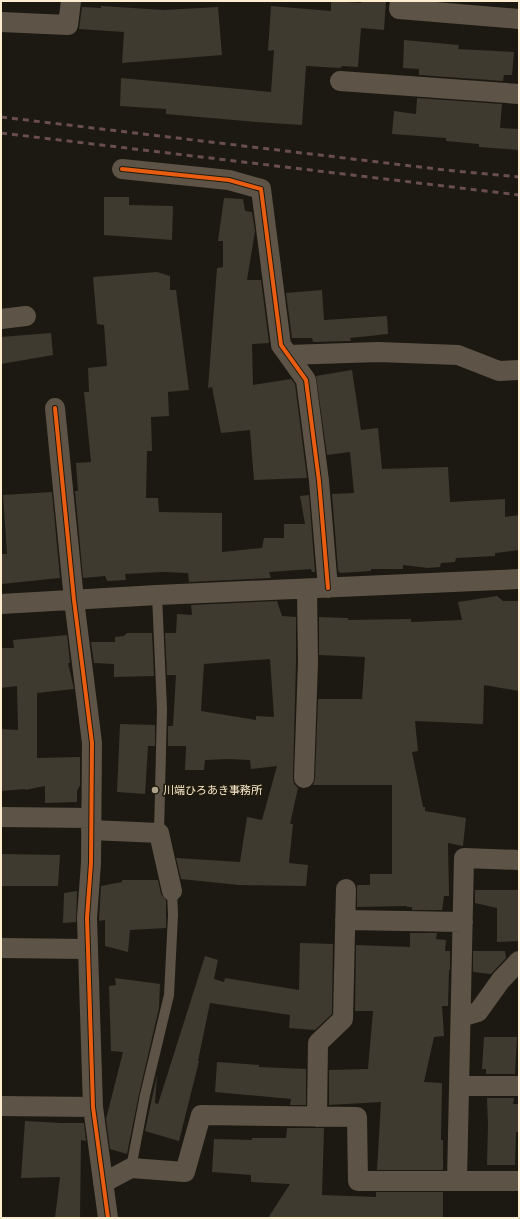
<svg xmlns="http://www.w3.org/2000/svg" width="520" height="1219" font-family="'Open Sans','Noto Sans JP',sans-serif">
<style>
.building{fill:#3e3a30;fill-rule:evenodd}
.lines{fill:none;stroke-linecap:round;stroke-linejoin:round}
.lane{stroke:#5d5447;stroke-width:10}
.street{stroke:#5d5447;stroke-width:20}
.rail{stroke:#6a4d4e;stroke-width:3;stroke-dasharray:6 5;stroke-linecap:butt}
.cycleway-casing{stroke:#201b0e;stroke-width:6}
.cycleway{stroke:#e95d12;stroke-width:4}
.poi-dot{fill:#afa38c;stroke:#201b0e;stroke-width:1.5}
.labels{text-anchor:middle;stroke-width:3.5;stroke-linejoin:round;paint-order:stroke}
.poi-label{font-size:11px;fill:#feedce;stroke:#201b0e;text-anchor:start}
</style>
<rect width="100%" height="100%" fill="#1c1912"/>
<path class="building" d="M331,1L361,3L362,1H386L384,30L361,28L358,67L342,66L341,68L306,66L302,125L256,122L166,114V109L120,106L121,78L271,92L274,50L268,51L271,6L331,11Z
M101,6L164,10L218,7L222,55L122,63L124,32L79,29L82,7L101,8Z
M404,40L459,45L458,49L514,52L512,75H504L503,81L419,75V69L403,68Z
M417,98L502,104L500,128L519,129V150L479,147V144L446,141V138L392,134L394,111L416,114Z
M104,197H129V205L173,206L172,240L104,235Z
M224,198L243,199L245,211L252,212L255,231L247,280H261L269,343L252,344L253,385L291,379L295,384L307,478L254,480L250,430L221,433L212,387L208,388L217,268L223,267V241H218Z
M157,272L170,276V290H176L189,390L168,392L169,416L151,417L152,451H147L146,498H158L159,512L222,513V552L262,548L264,538H284V524H305L300,496L309,495L315,572H312L311,569L269,572L271,578L189,582L188,573L163,572L125,574L126,580L107,581L105,576L83,578L75,491H78L76,463L91,462L84,392H89L88,368L107,366L104,325L97,324L93,277Z
M322,290L324,320L387,316L388,334L350,338L351,341L313,342L312,338H292L286,293Z
M51,333L53,355L1,364V337Z
M352,370L361,430L378,428L382,469L448,467L450,502L505,499V517L519,515V550L495,553V556L456,558L455,562L441,563L440,567L428,568L403,565V569H371V571L340,573L338,570L332,494L354,493L350,452L327,455L316,376Z
M52,492L60,578L1,584V554H7L3,495Z
M497,596L503,601H519V691L484,685L483,724L415,721L418,751L412,752L423,807H425V811L466,818L463,846L448,843L449,896H444L442,910H412V907H407V906L357,907V885H370V874H392V785H313L315,778L318,699H362L365,657L319,655V617L348,618V620L411,619V622L462,620L458,602Z
M277,601L282,616L296,617V662L293,778L294,784L298,788L290,824H293L289,863L308,865L306,886L239,885L181,879L176,858L240,862L247,817L262,820L277,766L251,769L250,760L229,759L205,760L204,770H185L186,746H168V726H173L176,675H167L165,633H176L177,614L192,615L191,605ZM270,659L274,717L256,716V720L201,711L204,664Z
M127,633H152L154,676L114,677V664L94,663L91,642H115V637L124,636Z
M67,635L70,663H68L74,689L37,693V758L80,757V785L77,791V802L45,803V786L25,790V789L1,791V729L18,730L17,686L1,688V648H14L13,640Z
M120,724L155,725V746H148L145,794L117,792Z
M1,854L60,855L58,886H1Z
M122,880H158L161,894L166,900V928L130,930L128,952L105,946V920L99,921L101,886L122,882Z
M475,890H519V941L497,942V908L475,903Z
M77,891L76,922L63,923L64,893Z
M410,933H437L436,939L446,940L445,951H450V970H449L448,1006H442L444,1036L434,1037L424,1082L442,1083L441,1140H443V1170H377L381,1102L329,1105V1070L368,1069L373,1011H355L356,945L410,947Z
M300,943L333,944L332,1014L315,1030L289,1028L290,1015L210,1003L198,1061H199L179,1141L145,1131L157,1075L155,1103L158,1104L205,956L218,960L214,979L224,982L225,978L299,990Z
M473,951H505L506,958L491,974L473,972Z
M115,978L160,984L159,1008L139,1094L127,1154L110,1149L106,1119L123,1052L111,1051L109,986L116,985Z
M484,1037H517L515,1074H486V1069H482Z
M217,1062L259,1065V1067L306,1069V1105H290L291,1099L215,1092Z
M487,1098H514L513,1104H519V1132H516L515,1165H487L488,1125Z
M25,1121L61,1123H84L86,1141L81,1140L80,1218H55L60,1177L21,1178Z
M287,1128H324L322,1195L376,1197V1192H443V1218H268L290,1184L251,1182V1175L212,1172L214,1139L252,1140V1138H286Z"/>
<g class="lines">
<path class="lane" d="M157,595L162,709L159,833
M131,1168L145,1095L169,995L173,915L172,891"/>
<path class="street" d="M400,1L399,9L519,19
M1,22L68,25L71,1
M340,81L519,94
M122,169L229,180L261,189L281,345L306,380L319,481L328,588
M1,319L26,316
M288,355L378,352L458,355L499,371L519,370
M55,408L74,600L92,743L91,863L87,918L93,1107L108,1218
M1,604L157,595L519,579
M304,778L308,662L307,589
M1,817L91,818
M91,830L159,833L172,891
M345,920L463,922
M1,948L87,949
M461,1017L478,1012L501,980L519,961
M459,1086H519
M1,1106L93,1107
M317,1117L318,1043L343,1019L346,889
M457,1181L464,858L519,860
M103,1183L131,1168L185,1172L201,1115L357,1117L358,1181H519"/>
<path class="rail" d="M1,117L445,170L519,177
M1,133L519,195"/>
<defs>
<path id="cycleway" d="M122,169L229,180L261,189L281,345L306,380L319,481L328,588
M55,408L74,600L92,743L91,863L87,918L93,1107L108,1218"/>
</defs>
<use href="#cycleway" class="cycleway-casing"/>
<use href="#cycleway" class="cycleway"/>
</g>
<circle class="poi-dot" cx="155" cy="790" r="4"/>
<g class="labels">
<g class="poi-label">
<text x="163" y="794">川端ひろあき事務所</text>
</g>
</g>
<rect width="520" height="1219" fill="none" stroke="#feedce" stroke-width="4"/>
</svg>
